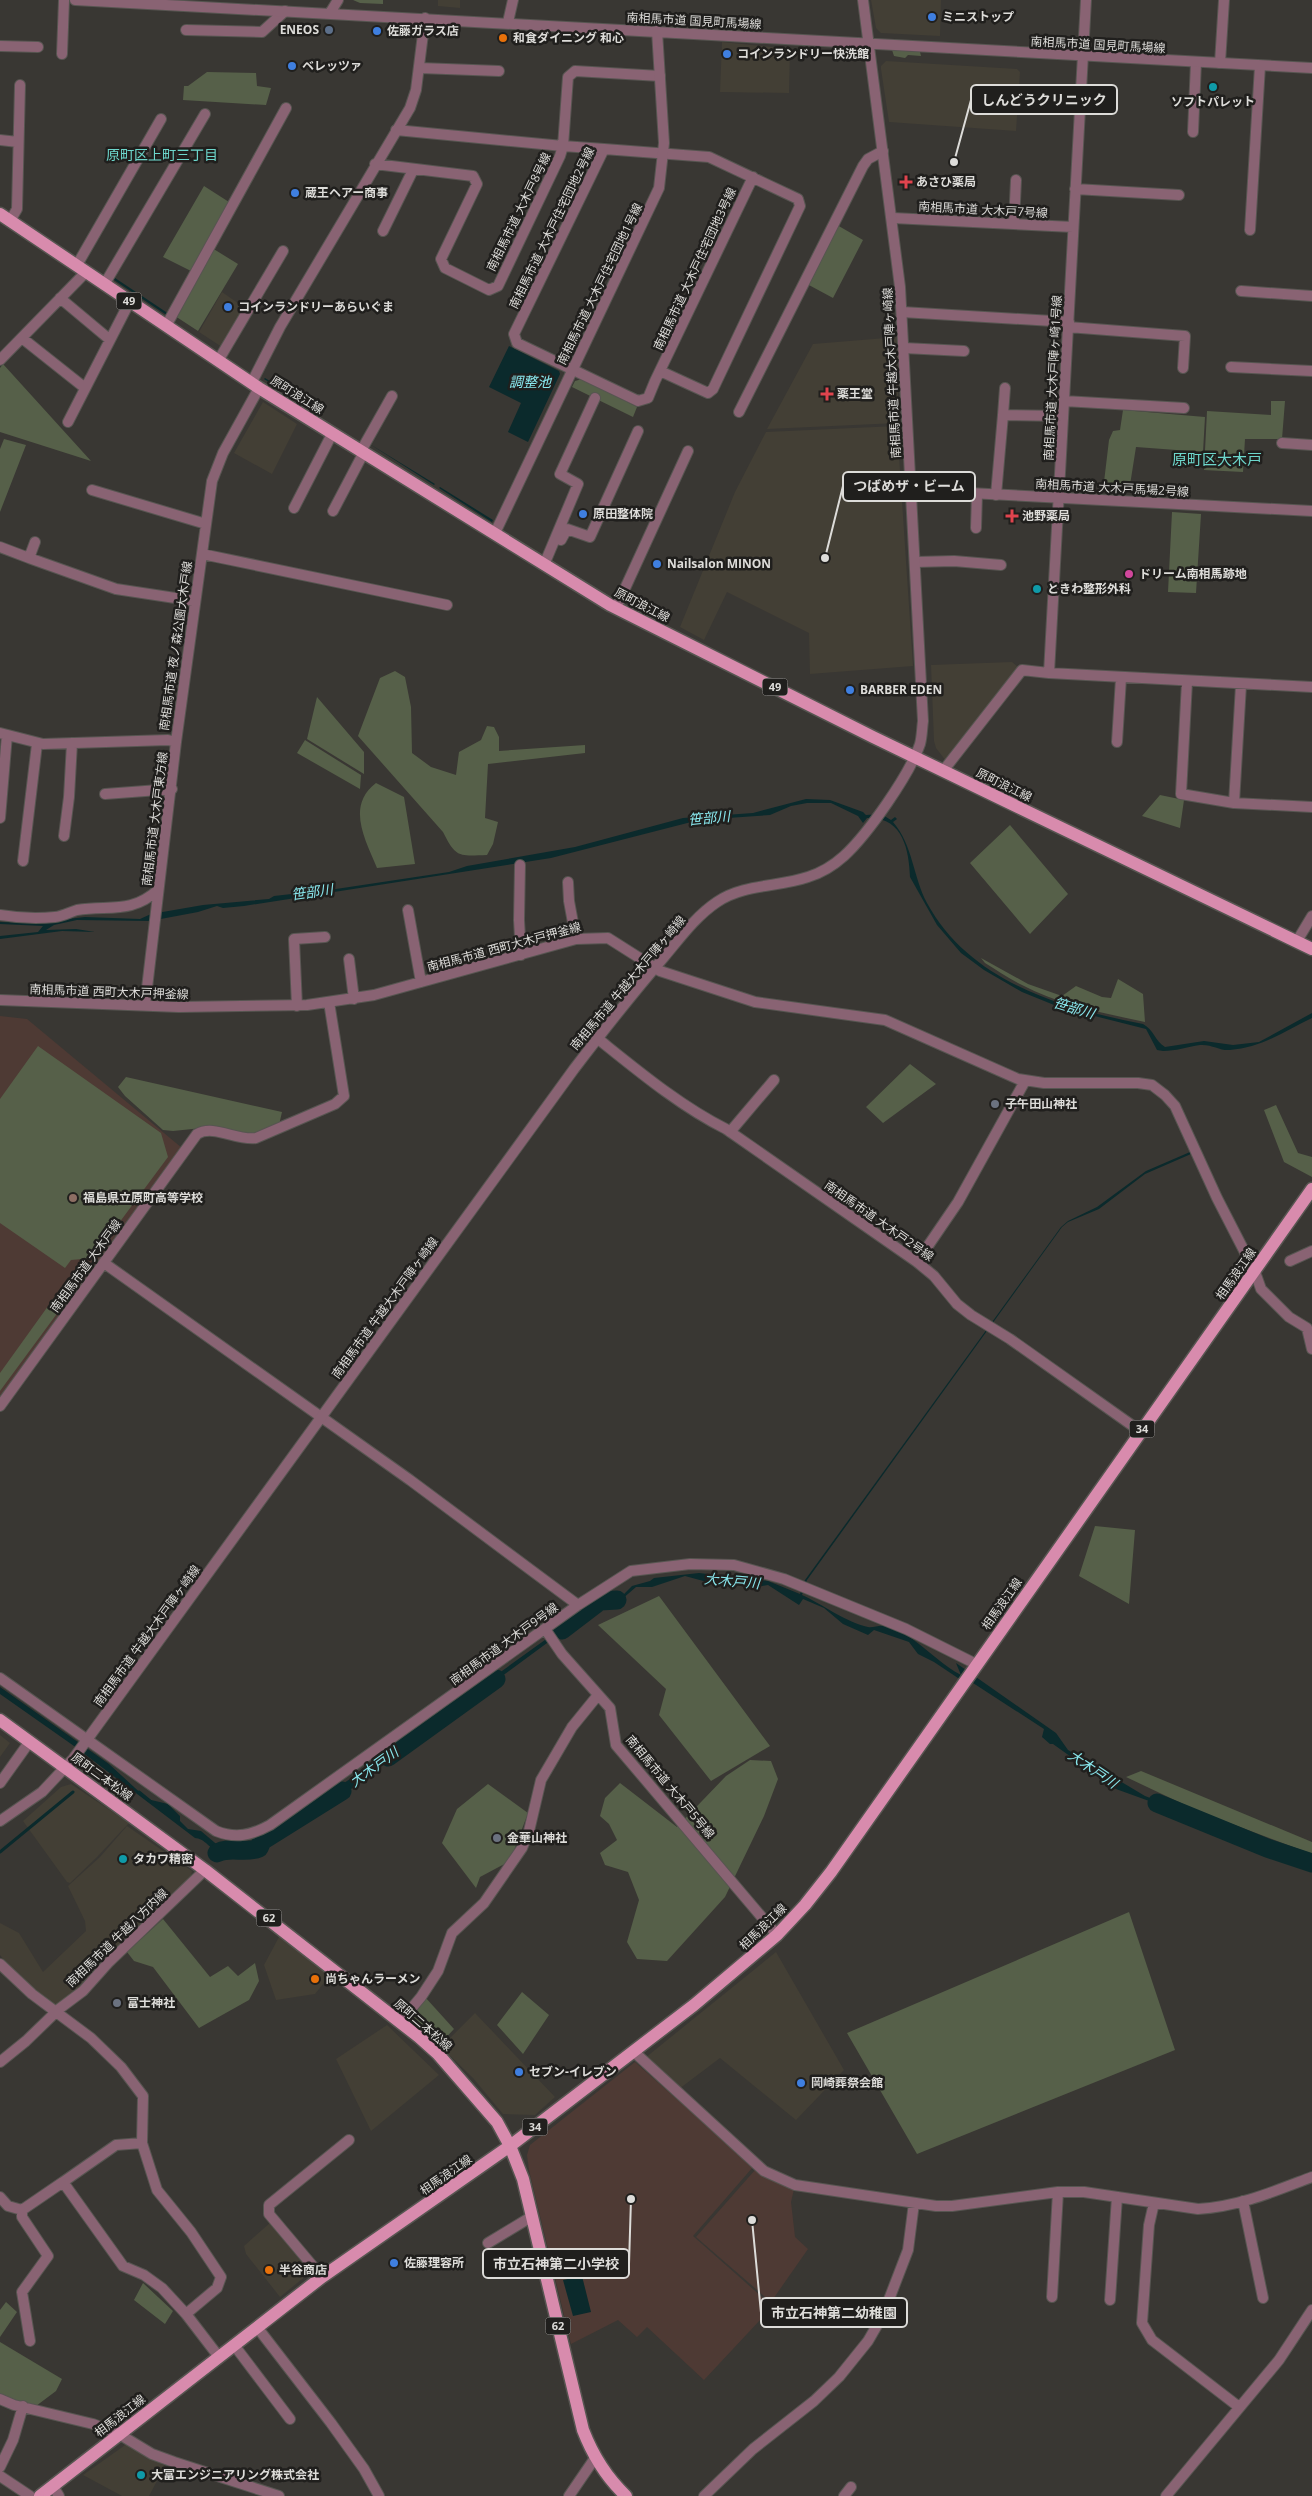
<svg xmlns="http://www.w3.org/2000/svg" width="1312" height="2496" font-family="'Open Sans','Noto Sans JP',sans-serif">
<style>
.built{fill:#433f35}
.education{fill:#4e3a34}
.green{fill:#566049}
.water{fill:#0b2a2c}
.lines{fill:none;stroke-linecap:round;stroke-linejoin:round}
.stream{stroke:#0b2a2c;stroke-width:3}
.river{stroke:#0b2a2c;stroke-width:19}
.minor-casing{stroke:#575551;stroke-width:12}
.tertiary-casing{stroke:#575551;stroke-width:12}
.primary-casing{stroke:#575551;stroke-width:15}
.minor{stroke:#896373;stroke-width:10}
.tertiary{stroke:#896373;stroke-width:10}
.primary{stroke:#d88bad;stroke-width:12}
.shop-dot{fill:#3f7fe0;stroke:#201f1d;stroke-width:2}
.service-dot{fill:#5c6f8a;stroke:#201f1d;stroke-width:2}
.food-dot{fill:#e8710a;stroke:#201f1d;stroke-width:2}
.culture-dot{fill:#0f9aa8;stroke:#201f1d;stroke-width:2}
.health-dot{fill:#e0444e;stroke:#201f1d;stroke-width:2}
.hotel-dot{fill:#d1479c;stroke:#201f1d;stroke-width:2}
.worship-dot{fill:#6b7280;stroke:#201f1d;stroke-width:2}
.education-dot{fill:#8d6e63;stroke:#201f1d;stroke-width:2}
.labels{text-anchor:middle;stroke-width:5;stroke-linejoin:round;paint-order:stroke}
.shield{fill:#201f1d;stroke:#a4a3a1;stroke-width:1}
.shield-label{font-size:11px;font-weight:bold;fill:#dddcd9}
.poi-label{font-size:12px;font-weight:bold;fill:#dddcd9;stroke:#201f1d;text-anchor:start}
.street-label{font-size:12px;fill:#dddcd9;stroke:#201f1d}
.neighbourhood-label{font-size:14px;fill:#6dd7cc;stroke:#201f1d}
.water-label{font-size:14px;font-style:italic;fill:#89e8ee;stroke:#201f1d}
.quarter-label{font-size:15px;fill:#6dd7cc;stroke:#201f1d}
.leader{fill:none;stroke:#dddcd9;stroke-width:2}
.callout-dot{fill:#dddcd9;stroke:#201f1d;stroke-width:2}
.callout{fill:#201f1d;stroke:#dddcd9;stroke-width:2}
.callout-label{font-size:14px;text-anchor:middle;font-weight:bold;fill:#dddcd9}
</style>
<rect width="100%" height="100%" fill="#393733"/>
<path class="built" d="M438,0H460V8L438,6Z
M871,0H941L940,36L881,33L876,28Z
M722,42L790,49L789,93L720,92Z
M886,61L1017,69L1020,72L1016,131L889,122L881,69V66Z
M222,292L245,308L222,347L199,332Z
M898,337V423L767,429L813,344Z
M263,402L297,424L272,474L234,453Z
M897,426L913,666L810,674L809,633L727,592L704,640L680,627L735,492L766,432Z
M1012,662L1018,667L946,761L936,748L934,741L931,665Z
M0,1735L10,1743L0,1757Z
M71,1784L129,1823L97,1857L70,1883L67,1882L23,1821L61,1787Z
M127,1826L192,1871L191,1877L79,1988L55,2007L14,1974L0,1955V1923L19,1933L43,1972L86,1931L85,1921L68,1886L100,1857Z
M279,1937L331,1974L315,1994L276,2000L264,1965Z
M776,1952L844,2070L796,2120L720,2058L679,2089L645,2058Z
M475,2013L555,2097L535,2115L503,2114L473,2078L441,2047Z
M387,2025L439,2075L371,2131L336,2059Z
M271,2222L312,2271L280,2297L246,2254L244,2246Z
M128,2443L165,2466L149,2496H122L83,2475Z"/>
<path class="education" d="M0,1016L27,1019L182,1148L0,1398Z
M635,2062L753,2167L693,2236L771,2305L761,2319L704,2380L647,2327L637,2337L618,2320L571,2344L529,2170L527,2155L530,2145Z
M755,2170L770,2180L794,2189L791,2202L795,2237L808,2249L771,2302L696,2237Z"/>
<path class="green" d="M353,0H383V4L360,3Z
M892,50L920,52L921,56L908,55L905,58L894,56Z
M207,72L256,73L257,86L271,88L266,105L183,100L184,86H188Z
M204,186L229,202L191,271L163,257Z
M837,225L863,240L833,298L807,284Z
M212,248L238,264L198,331L175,316Z
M3,364L91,461L0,432V368Z
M582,379L637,407L633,417L572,387L575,381Z
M1271,401H1285L1282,439H1245L1243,472L1204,470L1207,411L1271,415Z
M1123,410L1205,417L1203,452L1136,447L1130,485L1104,482L1109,440L1113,431L1120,430Z
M4,439L26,445L0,512V449Z
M1172,512L1201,514L1196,593L1168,592Z
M395,671L405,677L411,707L412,753L431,767L456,775L459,752L481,740L487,726L494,727L499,737V751L585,745V753L488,764L485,818L498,822L493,844L487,855C459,856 456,858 443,832L358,736L380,678Z
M317,697L364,752V774L307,739Z
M305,740L361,775L360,789L297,753Z
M376,783L404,797L415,864L377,868C365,839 346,806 376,783Z
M1160,795L1184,800L1180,828L1142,816Z
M1010,825L1068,894L1030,934L970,863Z
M981,958L1028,984L1062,996L1076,986L1102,997L1111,998L1118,979L1143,994L1145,1022C1103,1013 1060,1005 1022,985C1009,979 997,970 985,963Z
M38,1046L161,1133L168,1157L93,1258L71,1260L65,1268L0,1223V1099Z
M910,1064L936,1084L883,1123L866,1107Z
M126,1077L282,1112L279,1125L256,1136L212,1127L173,1131L163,1130L125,1096L118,1087Z
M1276,1105L1298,1153L1312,1157V1177L1284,1162L1264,1110Z
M95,1262L0,1391V1373L56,1295Z
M1095,1526L1135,1530L1129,1604L1079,1576Z
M659,1596L770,1746L711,1781L659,1715L666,1689L598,1625Z
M750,1760L771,1761L778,1779L764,1816L725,1897L667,1961L637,1959L627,1942L639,1900L628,1872L605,1865L600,1853L617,1840L609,1824L600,1816L605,1798L620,1783L677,1827L726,1776Z
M1141,1771L1312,1842V1854L1200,1812L1126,1777Z
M488,1784L528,1813L510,1861L480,1877L476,1888L442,1843L457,1809Z
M1129,1912L1175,2050L917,2154L847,2033Z
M163,1919L210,1977L228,1966L238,1976L255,1963L259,1981L249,2000L199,2028L153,1967L134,1961L127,1952Z
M522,1992L549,2015L523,2054L497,2025Z
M425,1997L454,2029L438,2046L409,2021Z
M143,2283L173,2311L165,2324L134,2300Z
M6,2302L17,2312L0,2337V2310Z
M0,2342L62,2379L56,2391L36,2406L0,2396Z"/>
<path class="water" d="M112,276L169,314L168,316L111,278Z
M509,346L559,371L560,374L528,442L508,432L521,403L489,387Z
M265,378L312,407L311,409L264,379Z
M368,443L435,484L434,485Z
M440,487L493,520L492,522L439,488Z
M806,799L830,800L863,812L866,815L881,814L891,820L895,817L897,819L893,822C913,845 913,877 927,903C970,982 1061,1008 1143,1024C1154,1030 1155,1041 1165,1047L1204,1041L1233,1045L1259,1042L1312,1013V1018C1285,1031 1261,1048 1230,1050C1220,1051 1212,1044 1200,1045C1187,1047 1176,1051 1163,1051L1157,1050L1146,1029L1059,1007L1022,992L984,970L961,953L937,925L910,877C909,850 903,816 867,818L863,823L858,816L831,803H807L791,806L770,815L699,820L551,858L244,906L223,908L217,906L198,912L150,921L77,920L54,925L46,930L76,929L95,932L62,931L0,939V936L38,932L43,926L0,924V922L32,923L85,917L140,919L151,914L203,905L269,899L274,896L336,889L449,872L467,866L575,847L683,818L753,813Z
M1190,1152L1191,1154L1145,1174L1099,1209L1068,1222L1062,1227L807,1580L802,1595C822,1604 847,1623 868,1627C873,1628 879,1625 884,1626C892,1628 908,1635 915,1641C930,1652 944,1666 961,1675L956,1663L1056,1733L1068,1750L1145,1796L1208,1820L1215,1829L1312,1860V1863L1215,1833L1185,1814L1116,1789L1053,1744H1050L1042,1737L1044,1729L973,1683L961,1680L934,1662L918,1654L909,1642L874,1630L868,1635L843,1624L824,1608L803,1599L799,1605L768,1585L756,1587L707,1582L685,1576L652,1587H636L621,1600L604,1601L494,1682L452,1708L420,1738L412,1736L407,1745L341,1797L311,1808L305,1819L263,1844L261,1850C247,1854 226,1857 212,1848C206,1844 204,1839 195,1838L74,1746L0,1694V1687L109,1764L147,1799L168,1804L180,1816V1821L188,1829L201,1831L221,1848L256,1850L260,1839L374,1763L602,1599L620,1598L632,1586L650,1581L654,1578L699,1573L768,1581L800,1594L805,1580L1061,1227L1068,1221L1097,1207L1146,1171Z
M582,2276L591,2312L573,2316L563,2280Z"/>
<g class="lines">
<path class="stream" d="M139,1792L150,1801
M0,1852L73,1792"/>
<path class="river" d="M562,1630L600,1601L617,1600
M388,1757L496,1679
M1157,1803L1267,1848L1312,1863
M217,1853C230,1846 245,1854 259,1848L262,1841L342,1791"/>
<defs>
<path id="minor" d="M1086,0L1049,673L1312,687
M508,22L513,0
M186,30L262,32L285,11
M0,46L38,47
M62,54L64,0
M1220,63L1224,0
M420,68L499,71
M1193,132L1196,62
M0,140L18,142
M604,149L563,146L568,77L575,71L660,76
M375,164L473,176L477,184L441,259L445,268L489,290L498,286L560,156L563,146L396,130
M1075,189L1179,195
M893,218L1073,227
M10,221L17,209L20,85
M1014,223L1016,180
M1250,230L1260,66
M383,231L413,170
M77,265L161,119
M104,285L205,114
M1241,291L1312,296
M60,298L109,339
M902,312L1069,322
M166,326L286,108
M1068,327L1185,336L1183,368
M22,338L85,388
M904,348L964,351
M0,360L86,272
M218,361L283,251
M1231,367L1312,371
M660,371L708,393L713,389L800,206L798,199L709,157L604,149L514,334L517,343L638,401L648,398L655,381L753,177
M252,382L280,327L410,108L416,90L425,18
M1064,401L1184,408
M739,412L863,166L868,159L883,151
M1003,415L1005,388
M68,422L130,301
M1282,443L1312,445
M361,451L392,396
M92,490L206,524
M996,495L1003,415L1063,416
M294,508L332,434
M333,511L364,452
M976,528L977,494
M561,540L567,529L590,537L638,431
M35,542L29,558L116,589L195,601
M0,547L29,558
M202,554L447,605
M915,562L954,561L1001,565
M544,565L578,484L560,474L595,398
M616,608L688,451
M1187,682L1181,794L1234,803L1241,685
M0,733L43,744L168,740L176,742L212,481L223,453L259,388
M1117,742L1121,678
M943,771L1022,670L1049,673
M105,794L172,789
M1234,803L1312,807
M0,818L7,735
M64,836L69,797L72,743
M23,861L37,744
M520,865L519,920L521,955
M568,882L569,901L576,939
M408,910L421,982
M0,915C18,918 37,919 55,917C63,916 70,912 77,910C110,905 131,914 158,890
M349,959L354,999
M0,1000L179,1007L307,1005L374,995L576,939L608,938L660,971L755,1002L885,1020L1018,1079L1044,1083H1138L1152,1085L1165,1095L1175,1106L1217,1198L1255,1272L1261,1289L1289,1317L1307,1328L1312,1349
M145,1005L176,742
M297,1006L294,939L325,937
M597,1038C637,1070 680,1106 726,1129L917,1262L934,1276L957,1304L971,1315L1010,1339L1140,1431
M730,1132L774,1080
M1290,1261L1312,1251
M917,1262L958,1202L1025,1081
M104,1263L410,1480L578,1605
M0,1406L197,1134C214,1124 236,1141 256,1138L335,1104L344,1096L329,1002
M545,1629L562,1654L610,1708L616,1745L777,1935
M0,1678L216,1831C236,1839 252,1835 270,1825L578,1605L631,1571L690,1564L734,1565L784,1579L906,1629L976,1664
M0,1783L30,1741
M0,1964L32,1994L91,2038L121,2067L143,2096L142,2143
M400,2022L421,1997L438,1971L452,1933L484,1903L522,1848L529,1831L541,1780L572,1727L598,1695
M633,2051L764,2171L795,2185L936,2206H952L1058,2192H1084L1198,2209C1238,2207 1275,2191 1312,2177
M0,2062L26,2041L59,2009L83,1991L108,1963L205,1870
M63,2182L116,2145L142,2143L157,2190L191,2232L221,2277L217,2288L186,2314
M0,2197L8,2206L22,2210L63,2182L123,2266L144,2275L162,2288L186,2314L219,2357
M1243,2201L1263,2298
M1154,2203L1149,2225L1142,2323L1152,2340L1239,2407
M22,2210V2217L48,2256L22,2292L30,2341
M488,2243L531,2217
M322,2277L269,2214V2205L349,2140
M1052,2297L1058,2192
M1110,2300L1117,2197
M257,2327L331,2423L364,2469L379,2496
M234,2345L290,2419
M0,2399L14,2405L93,2424L119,2434L152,2454L174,2462L279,2496
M0,2467L13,2440L23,2406
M0,2476L30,2496
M53,2486L59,2496
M569,2496L595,2458
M704,2496L753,2449L814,2401L839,2377L868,2341L883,2315L908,2250L914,2203
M844,2496L851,2487
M1166,2496L1279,2360L1312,2310"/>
<path id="tertiary" d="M75,0C487,21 900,47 1312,68
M330,13L338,0
M911,490L1312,511
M495,533L659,188L664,143L657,31
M1297,941L1312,916
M0,1821L42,1792L73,1759L574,1069C603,1031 633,993 664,957C680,938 696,916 717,902C743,884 779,887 808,877C821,873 834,865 844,856C868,834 910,774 920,744C922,737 922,728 923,721L900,287L863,0"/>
<path id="primary" d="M0,214L259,388L610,605L873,737L1312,949
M0,1720L205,1870L419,2037L438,2054L497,2122L510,2146L523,2179L583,2430C593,2456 606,2477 626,2496
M40,2496L322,2277L510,2146L694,2005L777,1935L805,1905L831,1872L1312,1189"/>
</defs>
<use href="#minor" class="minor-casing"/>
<use href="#tertiary" class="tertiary-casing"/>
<use href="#primary" class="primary-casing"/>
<use href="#minor" class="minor"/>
<use href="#tertiary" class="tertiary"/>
<use href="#primary" class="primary"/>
</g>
<g class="shop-dot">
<circle cx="932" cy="17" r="5"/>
<circle cx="377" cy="31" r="5"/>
<circle cx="727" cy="54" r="5"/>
<circle cx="292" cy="66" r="5"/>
<circle cx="295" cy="193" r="5"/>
<circle cx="228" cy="307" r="5"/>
<circle cx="583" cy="514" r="5"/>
<circle cx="657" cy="564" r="5"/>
<circle cx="850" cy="690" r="5"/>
<circle cx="519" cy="2072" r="5"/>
<circle cx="801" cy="2083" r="5"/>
<circle cx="394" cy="2263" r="5"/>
</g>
<circle class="service-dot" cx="329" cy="30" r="5"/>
<g class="food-dot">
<circle cx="503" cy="38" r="5"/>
<circle cx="315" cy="1979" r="5"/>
<circle cx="269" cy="2270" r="5"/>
</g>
<g class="culture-dot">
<circle cx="1213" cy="87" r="5"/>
<circle cx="1037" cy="589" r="5"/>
<circle cx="123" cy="1859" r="5"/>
<circle cx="141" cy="2475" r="5"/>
</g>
<g class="health-dot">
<path d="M903.5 174.5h5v5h5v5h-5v5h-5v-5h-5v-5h5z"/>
<path d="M824.5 386.5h5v5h5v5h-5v5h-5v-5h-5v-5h5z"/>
<path d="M1009.5 508.5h5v5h5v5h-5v5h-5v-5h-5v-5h5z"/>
</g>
<circle class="hotel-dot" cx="1129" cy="574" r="5"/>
<g class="worship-dot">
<circle cx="995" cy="1104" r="5"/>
<circle cx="497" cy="1838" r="5"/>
<circle cx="117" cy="2003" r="5"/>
</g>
<circle class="education-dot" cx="73" cy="1198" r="5"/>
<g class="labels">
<g class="shield">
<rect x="116.5" y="292.5" width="25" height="17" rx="4"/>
<rect x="762.5" y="678.5" width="25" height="17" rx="4"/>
<rect x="1129.5" y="1420.5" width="25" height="17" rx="4"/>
<rect x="256.5" y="1909.5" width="25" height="17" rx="4"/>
<rect x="522.5" y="2118.5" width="25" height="17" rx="4"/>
<rect x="545.5" y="2317.5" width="25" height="17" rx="4"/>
</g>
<g class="shield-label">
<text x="129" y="305">49</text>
<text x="775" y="691">49</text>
<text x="1142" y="1433">34</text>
<text x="269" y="1922">62</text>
<text x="535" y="2131">34</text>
<text x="558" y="2330">62</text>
</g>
<g class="poi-label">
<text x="942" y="21">ミニストップ</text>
<text x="319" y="34" text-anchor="end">ENEOS</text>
<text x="387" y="35">佐藤ガラス店</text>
<text x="513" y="42">和食ダイニング 和心</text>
<text x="737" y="58">コインランドリー快洗館</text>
<text x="302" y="70">ベレッツァ</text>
<text x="1213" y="106" text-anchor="middle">ソフトパレット</text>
<text x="916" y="186">あさひ薬局</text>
<text x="305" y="197">蔵王ヘアー商事</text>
<text x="238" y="311">コインランドリーあらいぐま</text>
<text x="837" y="398">薬王堂</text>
<text x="593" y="518">原田整体院</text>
<text x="1022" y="520">池野薬局</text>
<text x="667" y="568">Nailsalon MINON</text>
<text x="1139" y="578">ドリーム南相馬跡地</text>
<text x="1047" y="593">ときわ整形外科</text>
<text x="860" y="694">BARBER EDEN</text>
<text x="1005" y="1108">子午田山神社</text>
<text x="83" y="1202">福島県立原町高等学校</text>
<text x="507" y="1842">金華山神社</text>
<text x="133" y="1863">タカワ精密</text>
<text x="325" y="1983">尚ちゃんラーメン</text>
<text x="127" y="2007">富士神社</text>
<text x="529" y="2076">セブン-イレブン</text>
<text x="811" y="2087">岡崎葬祭会館</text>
<text x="404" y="2267">佐藤理容所</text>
<text x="279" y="2274">半谷商店</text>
<text x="151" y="2479">大富エンジニアリング株式会社</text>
</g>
<g class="street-label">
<text transform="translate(694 21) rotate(3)" y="4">南相馬市道 国見町馬場線</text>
<text transform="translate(1098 45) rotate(3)" y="4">南相馬市道 国見町馬場線</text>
<text transform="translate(983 210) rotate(3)" y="4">南相馬市道 大木戸7号線</text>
<text transform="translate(519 212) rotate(-64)" y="4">南相馬市道 大木戸8号線</text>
<text transform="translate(552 228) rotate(-64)" y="4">南相馬市道 大木戸住宅団地2号線</text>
<text transform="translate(695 269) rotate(-65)" y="4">南相馬市道 大木戸住宅団地3号線</text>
<text transform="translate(600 284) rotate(-64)" y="4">南相馬市道 大木戸住宅団地1号線</text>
<text transform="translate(892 373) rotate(-93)" y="4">南相馬市道 牛越大木戸陣ヶ崎線</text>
<text transform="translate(1053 378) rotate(-87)" y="4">南相馬市道 大木戸陣ヶ崎1号線</text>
<text transform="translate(297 395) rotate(32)" y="4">原町浪江線</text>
<text transform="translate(1112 488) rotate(3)" y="4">南相馬市道 大木戸馬場2号線</text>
<text transform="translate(642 605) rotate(27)" y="4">原町浪江線</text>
<text transform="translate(176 646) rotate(-82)" y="4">南相馬市道 夜ノ森公園大木戸線</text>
<text transform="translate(1004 785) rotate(26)" y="4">原町浪江線</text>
<text transform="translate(155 819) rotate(-83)" y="4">南相馬市道 大木戸東方線</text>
<text transform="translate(504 947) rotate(-15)" y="4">南相馬市道 西町大木戸押釜線</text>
<text transform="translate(628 983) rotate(-50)" y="4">南相馬市道 牛越大木戸陣ヶ崎線</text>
<text transform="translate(109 992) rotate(2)" y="4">南相馬市道 西町大木戸押釜線</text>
<text transform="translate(879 1221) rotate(35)" y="4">南相馬市道 大木戸2号線</text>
<text transform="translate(86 1266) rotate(-54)" y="4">南相馬市道 大木戸線</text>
<text transform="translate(1236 1274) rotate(-55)" y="4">相馬浪江線</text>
<text transform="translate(385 1308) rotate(-54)" y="4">南相馬市道 牛越大木戸陣ヶ崎線</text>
<text transform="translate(1002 1604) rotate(-55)" y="4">相馬浪江線</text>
<text transform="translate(147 1636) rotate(-54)" y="4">南相馬市道 牛越大木戸陣ヶ崎線</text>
<text transform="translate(504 1644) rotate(-36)" y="4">南相馬市道 大木戸9号線</text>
<text transform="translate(102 1777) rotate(36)" y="4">原町二本松線</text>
<text transform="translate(670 1787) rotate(50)" y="4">南相馬市道 大木戸5号線</text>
<text transform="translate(763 1927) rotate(-44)" y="4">相馬浪江線</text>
<text transform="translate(117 1938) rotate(-44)" y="4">南相馬市道 牛越八方内線</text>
<text transform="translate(423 2025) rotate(41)" y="4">原町二本松線</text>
<text transform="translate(446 2175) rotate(-35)" y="4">相馬浪江線</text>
<text transform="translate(120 2416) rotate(-38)" y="4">相馬浪江線</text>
</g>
<g class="neighbourhood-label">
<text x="162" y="160">原町区上町三丁目</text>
</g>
<g class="water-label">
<text x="530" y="387">調整池</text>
<text transform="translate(709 818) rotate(-5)" y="5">笹部川</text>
<text transform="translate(312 892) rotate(-8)" y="5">笹部川</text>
<text transform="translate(1074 1008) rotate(17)" y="5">笹部川</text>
<text transform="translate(732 1581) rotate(5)" y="5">大木戸川</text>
<text transform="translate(374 1767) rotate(-36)" y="5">大木戸川</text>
<text transform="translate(1093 1769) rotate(34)" y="5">大木戸川</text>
</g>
<g class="quarter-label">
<text x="1217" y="465">原町区大木戸</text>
</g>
</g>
<path class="leader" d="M954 162L971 100M825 558L843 486M631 2199L629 2264M752 2220L761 2313"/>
<g class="callout-dot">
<circle cx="954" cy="162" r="5"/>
<circle cx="825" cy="558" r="5"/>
<circle cx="631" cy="2199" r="5"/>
<circle cx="752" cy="2220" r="5"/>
</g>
<g class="callout">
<rect x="971" y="85" width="146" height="29" rx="5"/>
<rect x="843" y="472" width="132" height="29" rx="5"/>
<rect x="483" y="2249" width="146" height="29" rx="5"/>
<rect x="761" y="2298" width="146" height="29" rx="5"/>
</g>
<g class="callout-label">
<text x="1044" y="105">しんどうクリニック</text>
<text x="909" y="491">つばめザ・ビーム</text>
<text x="556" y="2269">市立石神第二小学校</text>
<text x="834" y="2318">市立石神第二幼稚園</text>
</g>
</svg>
